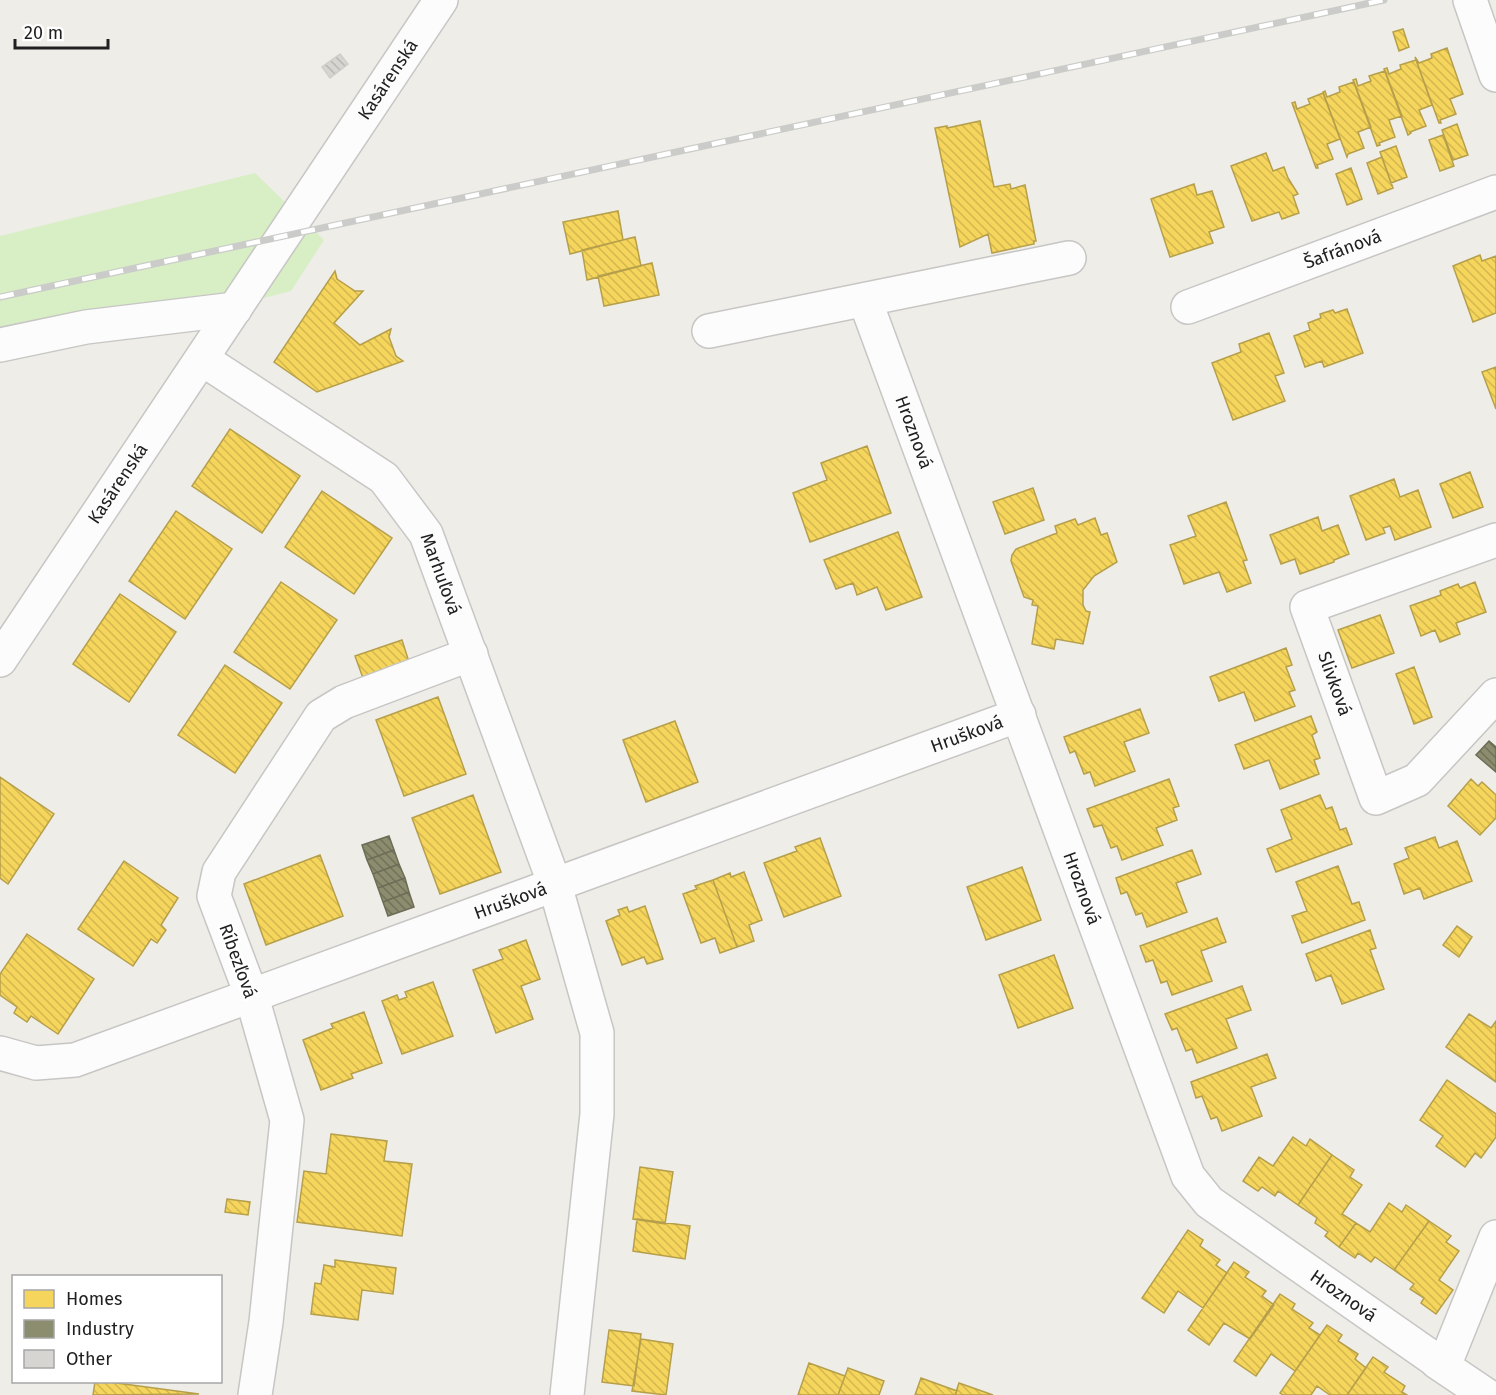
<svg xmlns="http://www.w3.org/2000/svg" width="1496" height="1395" font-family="'Fira Sans',sans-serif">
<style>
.grass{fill:#d8eec5}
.homes{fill:url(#homes-back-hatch);stroke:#b69f4a;stroke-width:1.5}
.industry{fill:url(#industry-back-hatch);stroke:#6c6c57;stroke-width:1.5}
.building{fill:url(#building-back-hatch);stroke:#d1cec9;stroke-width:1.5}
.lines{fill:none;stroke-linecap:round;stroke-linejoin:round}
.minor-casing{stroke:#c7c6c4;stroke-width:36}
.minor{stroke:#fcfcfc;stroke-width:33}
.rail-casing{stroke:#cbcbca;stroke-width:7}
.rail{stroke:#fff;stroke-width:4.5;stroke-dasharray:14;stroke-linecap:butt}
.labels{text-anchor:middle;stroke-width:6;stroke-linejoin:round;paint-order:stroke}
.street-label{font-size:18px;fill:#202020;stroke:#fff}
</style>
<defs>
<pattern id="homes-back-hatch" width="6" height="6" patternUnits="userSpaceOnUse" patternTransform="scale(1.5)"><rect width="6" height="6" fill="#f6d55c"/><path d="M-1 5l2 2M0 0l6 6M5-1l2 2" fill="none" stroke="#d3b750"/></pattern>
<pattern id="industry-back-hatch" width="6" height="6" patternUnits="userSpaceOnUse" patternTransform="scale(1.5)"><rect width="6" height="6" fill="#8c8c6e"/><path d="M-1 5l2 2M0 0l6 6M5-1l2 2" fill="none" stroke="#72725a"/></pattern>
<pattern id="building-back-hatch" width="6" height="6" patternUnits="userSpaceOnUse" patternTransform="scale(1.5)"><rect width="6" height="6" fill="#d6d5d1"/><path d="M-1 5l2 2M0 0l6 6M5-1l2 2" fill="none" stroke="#b7b7b3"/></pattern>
</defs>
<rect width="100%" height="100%" fill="#eeede8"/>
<path class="grass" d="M255,173L324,240L291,291L52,352L0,363V236Z"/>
<path class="homes" d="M1403,29L1409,47L1399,51L1393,32Z
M1447,48L1463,94L1450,99L1456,114L1440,120L1441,123H1439L1415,57L1419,63L1432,58L1431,54Z
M1416,60L1432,105L1419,110L1426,126L1410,132L1411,133L1408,135L1384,69L1387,68L1389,74L1401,69L1400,65Z
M1385,71L1402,116L1389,120L1395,137L1379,143L1380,145L1377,146L1353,80L1356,79L1358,86L1371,81L1369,76Z
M1354,82L1371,127L1358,132L1364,148L1348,154L1347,157L1323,92L1325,91L1327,97L1340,92L1339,87Z
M1323,93L1340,139L1327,144L1333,159L1317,165L1318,168H1316L1292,103L1295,102L1297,109L1310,104L1308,99Z
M980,121L994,187L1010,184L1011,189L1025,185L1036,241H1034V244L992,253L988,234L960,247L935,128L947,126V128Z
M1457,124L1468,155L1453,160L1442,130Z
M1443,135L1454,166L1440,171L1429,140Z
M1396,146L1407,177L1391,183L1380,152Z
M1266,153L1273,171L1284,167L1288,178L1298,194L1293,196L1299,213L1282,219L1279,212L1252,221L1231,166Z
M1382,157L1393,188L1378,194L1367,163Z
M1351,168L1362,199L1347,205L1336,174Z
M1194,184L1197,195L1212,191L1224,227L1209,232L1213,243L1170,257L1151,199Z
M618,211L623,240L570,254L563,222Z
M635,237L641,266L587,280L582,250Z
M1480,255L1482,261L1496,256V313L1473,322L1453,266Z
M652,263L659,295L604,306L598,276Z
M335,271L337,279L355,291H363L334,323L360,345L391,329L389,337L396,356L403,361L317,392L274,362Z
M1347,309L1363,353L1324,367L1322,361L1305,367L1294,336L1310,330L1308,323L1321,318L1320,314L1333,310L1335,313Z
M1269,333L1284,373L1275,376L1285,401L1233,420L1212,363L1241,352L1239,344Z
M1496,367V409L1482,372Z
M230,429L300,476L262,533L192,486Z
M867,446L891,513L810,542L793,493L827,480L821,463Z
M1470,472L1483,507L1453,518L1440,484Z
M1394,479L1400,497L1418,490L1431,527L1395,540L1390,526L1383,528L1385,533L1366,540L1350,496Z
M1033,488L1044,520L1005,534L993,502Z
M322,491L392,538L354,594L285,547Z
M1226,502L1247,560L1243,561L1251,583L1227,592L1219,572L1184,584L1170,545L1196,536L1188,516Z
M176,511L232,549L185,619L129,581Z
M1318,517L1322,531L1338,525L1349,554L1334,560V562L1300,574L1295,559L1281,564L1270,535Z
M1095,518L1101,535L1107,533L1117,562L1094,576L1083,590V605L1086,611L1090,612L1083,644L1056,639L1054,649L1032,644L1038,606L1032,605L1033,600L1024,597L1011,561L1012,555L1016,549L1057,533L1055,526L1075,519L1078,525Z
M898,532L922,597L886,610L877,587L857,595L853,583L836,589L824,560Z
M281,582L337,620L290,689L234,652Z
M1475,582L1486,612L1456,623L1460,634L1440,642L1435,630L1421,636L1410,606L1441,595L1440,591L1458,584L1460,588Z
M120,594L176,632L129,702L73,664Z
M1380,615L1394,653L1352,668L1338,630Z
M402,640L409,662L363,678L355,656Z
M1286,648L1292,665L1286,667L1295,690L1289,692L1295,706L1255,721L1244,692L1219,701L1210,677Z
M225,665L282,703L235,773L178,735Z
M1414,667L1432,717L1414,724L1396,674Z
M438,697L466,774L404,796L376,720Z
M1140,709L1149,733L1124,742L1135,771L1095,786L1090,772L1084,774L1075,751L1070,753L1064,737Z
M1311,716L1317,732L1312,735L1320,758L1314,760L1319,774L1280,789L1269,760L1244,769L1235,745Z
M675,721L698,782L646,802L623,740Z
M0,777L54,814L8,884L0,878Z
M1169,779L1179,806L1173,808L1177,820L1156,828L1163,845L1122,860L1117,846L1111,848L1102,825L1094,827L1087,809Z
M1471,779L1478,786L1482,782L1496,795V818L1480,835L1448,806Z
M473,795L501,872L440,894L412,818Z
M1320,795L1326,809L1332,807L1340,830L1346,828L1352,844L1276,872L1267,849L1292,839L1281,810Z
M1435,837L1439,848L1457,841L1472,881L1424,899L1420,888L1404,894L1394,864L1409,858L1405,848Z
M820,838L841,896L784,917L764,863L797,851L795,847Z
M1192,850L1201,874L1176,883L1187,912L1147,927L1142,913L1136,915L1127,892L1121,894L1116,878Z
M320,855L343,916L266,945L244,884Z
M124,861L178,898L161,925L166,930L157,943L151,939L133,966L78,929Z
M1338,866L1352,904L1359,902L1365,920L1302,943L1292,916L1307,911L1296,882Z
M1022,867L1041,920L986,940L967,887Z
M744,872L762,920L749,925L754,941L737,947L713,880L730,873L731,877Z
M713,880L737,947L720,953L715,938L701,943L683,894L697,889L695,886Z
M645,906L663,959L647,964L644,957L622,965L606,921L620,915L618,910L627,907L629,912Z
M1217,918L1226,942L1201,951L1212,981L1172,995L1167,981L1161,983L1153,960L1146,962L1140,946Z
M1457,926L1472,937L1459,957L1443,945Z
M1370,930L1376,948L1370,950L1384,989L1342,1004L1331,975L1316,981L1306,954Z
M27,934L94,979L58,1034L31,1016L27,1022L14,1013L17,1007L0,995V974Z
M526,940L540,979L521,986L533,1019L496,1033L473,970L503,959L499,950Z
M1054,955L1073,1008L1018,1028L999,975Z
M433,982L453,1036L402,1054L382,1001L397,995L399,1000L407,997L405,992Z
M1242,986L1251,1010L1226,1019L1237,1048L1197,1063L1192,1049L1186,1051L1177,1028L1172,1030L1165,1014Z
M364,1012L382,1063L351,1074L353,1078L321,1090L303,1040L333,1028L331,1024Z
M1469,1014L1491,1028L1496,1021V1082L1446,1047Z
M1267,1054L1276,1078L1251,1087L1262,1116L1222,1131L1217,1117L1211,1119L1202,1096L1196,1098L1191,1082Z
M1447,1080L1496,1114V1137L1481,1158L1475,1153L1465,1167L1436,1146L1443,1136L1420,1120Z
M331,1134L387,1141L384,1161L412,1164L402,1236L297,1222L304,1171L326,1174Z
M1293,1137L1306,1146L1310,1139L1332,1155L1298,1205L1278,1191L1275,1196L1262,1187L1258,1191L1243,1181L1259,1157L1273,1166Z
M1332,1155L1354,1170L1350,1177L1362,1185L1342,1214L1356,1223L1339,1247L1325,1236L1328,1232L1315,1223L1317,1218L1298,1205Z
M640,1167L673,1172L665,1224L633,1219Z
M227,1199L250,1202L248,1215L225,1212Z
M1389,1203L1402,1212L1406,1205L1429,1221L1394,1270L1375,1257L1371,1262L1358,1253L1355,1258L1339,1247L1356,1223L1370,1232Z
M637,1219L690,1226L685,1259L633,1251Z
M1429,1221L1451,1236L1446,1242L1459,1251L1439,1280L1453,1290L1436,1314L1421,1303L1424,1298L1410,1289L1414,1284L1394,1270Z
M1188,1230L1203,1240L1200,1246L1220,1260L1216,1265L1227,1273L1203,1308L1178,1291L1164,1313L1142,1298Z
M335,1260L396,1268L393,1294L362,1290L358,1320L311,1314L315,1283L321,1284L324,1265L335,1267Z
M1234,1262L1249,1272L1245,1277L1266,1291L1262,1296L1274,1305L1250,1339L1224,1323L1209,1345L1188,1330Z
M1280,1294L1295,1304L1292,1309L1313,1323L1309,1328L1320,1335L1295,1371L1271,1354L1256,1376L1234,1361Z
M1327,1325L1342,1335L1338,1341L1358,1354L1355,1359L1366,1368L1347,1395H1330L1317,1386L1311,1395H1283L1280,1393Z
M609,1330L641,1334L634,1386L602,1382Z
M641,1339L673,1344L666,1395L632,1391Z
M1373,1357L1388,1367L1384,1372L1405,1386L1402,1392L1407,1395H1347Z
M809,1363L845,1376L838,1395H798Z
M848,1368L884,1381L879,1395H838Z
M921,1378L957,1391L955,1395H915Z
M95,1382H109L199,1394L93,1395Z
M959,1383L993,1395H955Z"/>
<path class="industry" d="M1489,741L1496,747V772L1476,755Z
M389,836L394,850L367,860L362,845Z
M394,850L399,864L373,874L367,860Z
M399,864L405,878L378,888L373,874Z
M405,878L409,892L383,902L378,888Z
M409,892L414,907L388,916L383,902Z"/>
<path class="building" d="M340,54L348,64L330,78L322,67Z"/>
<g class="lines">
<defs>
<g id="minor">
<path d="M1470,0L1496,75"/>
<path id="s1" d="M865,300L1188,1176L1209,1202L1444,1366L1496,1237"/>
<path id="s2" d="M1188,307L1496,192"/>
<path d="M709,331L1069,258"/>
<path d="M0,345L86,327L235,309"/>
<path id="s3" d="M202,359L384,478L426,534L555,885L597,1033V1114L567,1395"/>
<path id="s4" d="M1496,540L1307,607L1376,798L1417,780L1496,695"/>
<path id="s5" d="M0,660L441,0"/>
<path id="s6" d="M0,1053L36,1063L75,1060L1019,715"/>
<path d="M1437,1362L1486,1395"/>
<path d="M255,1395L266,1322L287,1120L252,997L214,896L219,872L321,716L344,702L471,654"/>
</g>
</defs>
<use href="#minor" class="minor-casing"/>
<use href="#minor" class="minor"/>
<defs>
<path id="rail" d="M0,297L1384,0"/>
</defs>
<use href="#rail" class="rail-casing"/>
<use href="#rail" class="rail"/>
</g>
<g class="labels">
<g class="street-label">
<text dy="6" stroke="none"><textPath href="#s5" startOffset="698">Kasárenská</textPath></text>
<text dy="6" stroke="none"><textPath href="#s2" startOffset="165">Šafránová</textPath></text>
<text dy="6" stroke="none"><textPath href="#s1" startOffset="141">Hroznová</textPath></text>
<text dy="6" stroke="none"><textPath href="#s5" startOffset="212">Kasárenská</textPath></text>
<text dy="6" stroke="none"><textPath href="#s3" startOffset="330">Marhuľová</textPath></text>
<text dy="6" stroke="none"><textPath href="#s4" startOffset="282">Slivková</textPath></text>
<text dy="6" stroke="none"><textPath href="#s6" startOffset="1026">Hrušková</textPath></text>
<text dy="6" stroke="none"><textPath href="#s1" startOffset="627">Hroznová</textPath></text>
<text dy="6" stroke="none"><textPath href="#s6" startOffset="540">Hrušková</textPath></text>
<text transform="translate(238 961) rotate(70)" y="6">Ríbezľová</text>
<text dy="6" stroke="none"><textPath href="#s1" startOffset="1131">Hroznová</textPath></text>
</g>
</g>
<rect x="12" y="1275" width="210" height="108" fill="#ffffff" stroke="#a6a6a6" stroke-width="1.5"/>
<rect x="24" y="1290" width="30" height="18" fill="#f6d55c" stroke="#a6a6a6" stroke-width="1.5"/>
<text x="66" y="1305" font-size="18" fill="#202020">Homes</text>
<rect x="24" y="1320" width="30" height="18" fill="#8c8c6e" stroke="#a6a6a6" stroke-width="1.5"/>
<text x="66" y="1335" font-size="18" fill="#202020">Industry</text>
<rect x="24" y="1350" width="30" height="18" fill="#d6d5d1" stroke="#a6a6a6" stroke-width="1.5"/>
<text x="66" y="1365" font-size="18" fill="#202020">Other</text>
<path d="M15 39v9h93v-9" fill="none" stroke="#202020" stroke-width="3"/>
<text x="24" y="39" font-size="18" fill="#202020" stroke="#ffffff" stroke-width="4.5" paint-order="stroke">20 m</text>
</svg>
